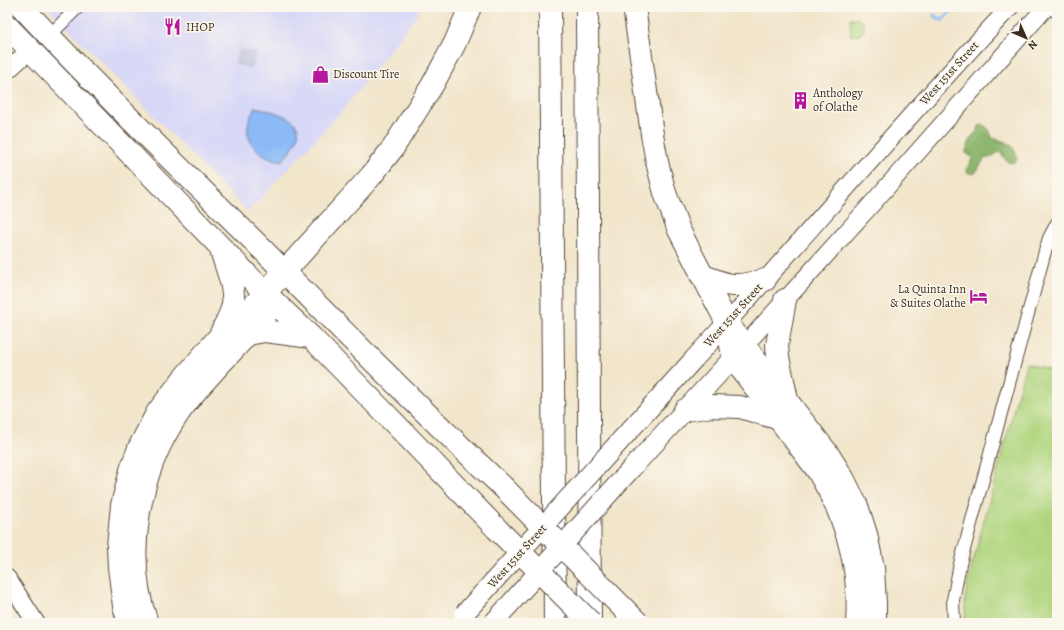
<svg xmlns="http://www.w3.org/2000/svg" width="1064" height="630" font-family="Alegreya,serif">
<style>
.built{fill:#d7d7f8}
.industrial{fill:#bfc2dd}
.green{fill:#b0d57e;stroke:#76804e}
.forest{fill:#8cb66d;stroke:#647046}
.water{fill:#8bbaf6;stroke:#63728a}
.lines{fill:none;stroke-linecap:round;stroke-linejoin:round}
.stream{stroke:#8bbaf6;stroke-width:3.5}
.street-casing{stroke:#564638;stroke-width:14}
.secondary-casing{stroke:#564638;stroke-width:19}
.primary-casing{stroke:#564638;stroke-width:21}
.highway-casing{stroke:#564638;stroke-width:24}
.street{stroke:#fff;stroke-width:12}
.secondary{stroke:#fff;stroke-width:17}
.primary{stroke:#fff;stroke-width:19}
.highway{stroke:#fff;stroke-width:22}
.primary-bridge-casing{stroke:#564638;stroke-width:21;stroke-linecap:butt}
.highway-bridge-casing{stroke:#564638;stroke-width:24;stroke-linecap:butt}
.primary-bridge{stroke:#fff;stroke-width:19}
.highway-bridge{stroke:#fff;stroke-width:22}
.labels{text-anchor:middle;stroke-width:3;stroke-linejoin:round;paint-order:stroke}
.poi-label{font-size:12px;fill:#3b2a1e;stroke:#fbf7ec;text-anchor:start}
.street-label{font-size:12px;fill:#3b2a1e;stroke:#fbf7ec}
</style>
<rect width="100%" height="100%" fill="#fbf7ec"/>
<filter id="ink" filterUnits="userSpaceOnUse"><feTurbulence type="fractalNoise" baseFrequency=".025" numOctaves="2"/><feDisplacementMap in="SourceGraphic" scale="8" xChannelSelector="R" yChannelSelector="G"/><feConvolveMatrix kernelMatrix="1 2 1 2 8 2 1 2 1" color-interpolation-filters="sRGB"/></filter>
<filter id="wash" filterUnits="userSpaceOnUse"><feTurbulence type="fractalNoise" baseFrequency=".012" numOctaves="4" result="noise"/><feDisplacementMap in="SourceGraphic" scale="16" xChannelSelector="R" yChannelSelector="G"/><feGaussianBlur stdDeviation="0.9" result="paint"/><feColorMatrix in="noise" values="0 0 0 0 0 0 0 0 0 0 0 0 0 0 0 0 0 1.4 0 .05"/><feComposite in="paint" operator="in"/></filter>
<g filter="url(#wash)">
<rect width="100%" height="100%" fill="#f1e5ca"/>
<path class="built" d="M47,7H419L416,17L343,110L248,212Z"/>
<path class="industrial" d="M239,48L257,53L252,69L234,64Z"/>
<path class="green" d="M850,18H858L863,23L864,30L861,34L851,36Z
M1026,363L1057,372V623H965V598L968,581Z"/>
<path class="forest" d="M983,125C990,128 990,132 992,138C1007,143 1014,141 1017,160L1015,162L1009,163L1004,158L1001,152C994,152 994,159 985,158L976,172L974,174L967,172L968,166L973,158L966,153V151L972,136L977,132L979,126Z"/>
<path class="water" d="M255,107C292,116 316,124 282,161C264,158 245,146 248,125C249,119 253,112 255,107Z"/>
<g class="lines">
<path class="stream" d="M934,15L939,19L942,20L955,7"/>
</g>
</g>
<g filter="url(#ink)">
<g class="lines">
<defs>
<path id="street" d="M1052,7L1057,13
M49,36L78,7
M954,623L953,600L960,564L1044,255L1049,238L1057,223"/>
<path id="secondary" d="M7,71L30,50
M727,323C822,217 913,110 1010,7
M745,345L870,206L1046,7
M7,578L36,623"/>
<path id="primary" d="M694,359L727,323
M631,469L742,348"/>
<path id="highway" d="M22,7C99,90 181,169 262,249C341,329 420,409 502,486
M550,7L555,623
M587,7L590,623
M634,7L652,134L657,162L665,193L679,230L727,323L828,454L843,478L857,506L866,534L873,568L875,604V623
M7,26L265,293L311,337L497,529
M221,250C226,267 235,286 233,305C231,314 225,325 221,333
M701,275C731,287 734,288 765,280
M785,300L777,345L778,357L786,395
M728,325L733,358L818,471C846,517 861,569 857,623
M248,334L265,331L311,337
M685,410L712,406L740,407L780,419
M129,623L124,606L119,567L118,546L122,505L131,470L139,448L157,413L183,379L220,336L245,315L265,293L371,176L393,148L433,84L455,43L470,7
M147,623C123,556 138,472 178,414C190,396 205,381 219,365C237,346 255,326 272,307"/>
</defs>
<use href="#street" class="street-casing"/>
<use href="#secondary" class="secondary-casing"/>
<use href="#primary" class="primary-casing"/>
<use href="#highway" class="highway-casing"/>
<use href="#street" class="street"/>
<use href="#secondary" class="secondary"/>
<use href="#primary" class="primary"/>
<use href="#highway" class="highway"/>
<defs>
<path id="primary-bridge" d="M464,614L694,359
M493,623L631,469"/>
<path id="highway-bridge" d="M502,486L638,623
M497,529L591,623"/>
</defs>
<use href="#primary-bridge" class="primary-bridge-casing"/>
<use href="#highway-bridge" class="highway-bridge-casing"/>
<use href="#primary-bridge" class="primary-bridge"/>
<use href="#highway-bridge" class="highway-bridge"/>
</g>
</g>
<defs>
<symbol id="restaurant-bare" viewBox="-9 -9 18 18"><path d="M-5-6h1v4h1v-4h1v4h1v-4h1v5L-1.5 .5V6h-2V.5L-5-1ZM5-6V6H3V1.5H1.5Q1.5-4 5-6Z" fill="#b5179e" stroke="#fbf7ec" stroke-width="2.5" paint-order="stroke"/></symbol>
<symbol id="shop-bare" viewBox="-9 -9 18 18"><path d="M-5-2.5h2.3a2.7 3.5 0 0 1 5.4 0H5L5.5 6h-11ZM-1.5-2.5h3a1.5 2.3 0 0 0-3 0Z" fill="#b5179e" stroke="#fbf7ec" stroke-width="2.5" paint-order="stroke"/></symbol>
<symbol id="building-bare" viewBox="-9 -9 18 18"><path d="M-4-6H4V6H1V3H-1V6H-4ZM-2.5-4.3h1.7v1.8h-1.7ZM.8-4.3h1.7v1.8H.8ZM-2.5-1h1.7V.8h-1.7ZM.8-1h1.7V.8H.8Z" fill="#b5179e" stroke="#fbf7ec" stroke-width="2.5" paint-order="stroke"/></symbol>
<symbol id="hotel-bare" viewBox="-9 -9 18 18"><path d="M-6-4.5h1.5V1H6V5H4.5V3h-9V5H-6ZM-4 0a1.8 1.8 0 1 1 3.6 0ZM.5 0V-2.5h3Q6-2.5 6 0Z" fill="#b5179e" stroke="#fbf7ec" stroke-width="2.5" paint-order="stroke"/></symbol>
</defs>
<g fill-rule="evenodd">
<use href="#restaurant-bare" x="160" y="14" width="25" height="25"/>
<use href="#shop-bare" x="308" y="62" width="25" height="25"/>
<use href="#building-bare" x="788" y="88" width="25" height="25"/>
<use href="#hotel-bare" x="966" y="284" width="25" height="25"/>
</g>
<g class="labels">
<g class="poi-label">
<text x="186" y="31">IHOP</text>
<text x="333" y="78">Discount Tire</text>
<text x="813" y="97">Anthology<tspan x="813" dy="14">of Olathe</tspan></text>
<text x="966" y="293" text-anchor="end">La Quinta Inn<tspan x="966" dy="14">&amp; Suites Olathe</tspan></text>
</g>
<g class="street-label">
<text transform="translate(949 73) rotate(-48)" y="4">West 151st Street</text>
<text transform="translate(733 315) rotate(-48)" y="4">West 151st Street</text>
<text transform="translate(517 556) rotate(-48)" y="4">West 151st Street</text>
</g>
</g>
<rect width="1064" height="630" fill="none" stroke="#fbf7ec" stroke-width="24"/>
<g transform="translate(1026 38) rotate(135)" stroke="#fbf7ec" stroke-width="3" paint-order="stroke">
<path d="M0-3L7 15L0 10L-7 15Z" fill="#3b2a1e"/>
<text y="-6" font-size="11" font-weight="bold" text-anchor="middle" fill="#3b2a1e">N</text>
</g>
</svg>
